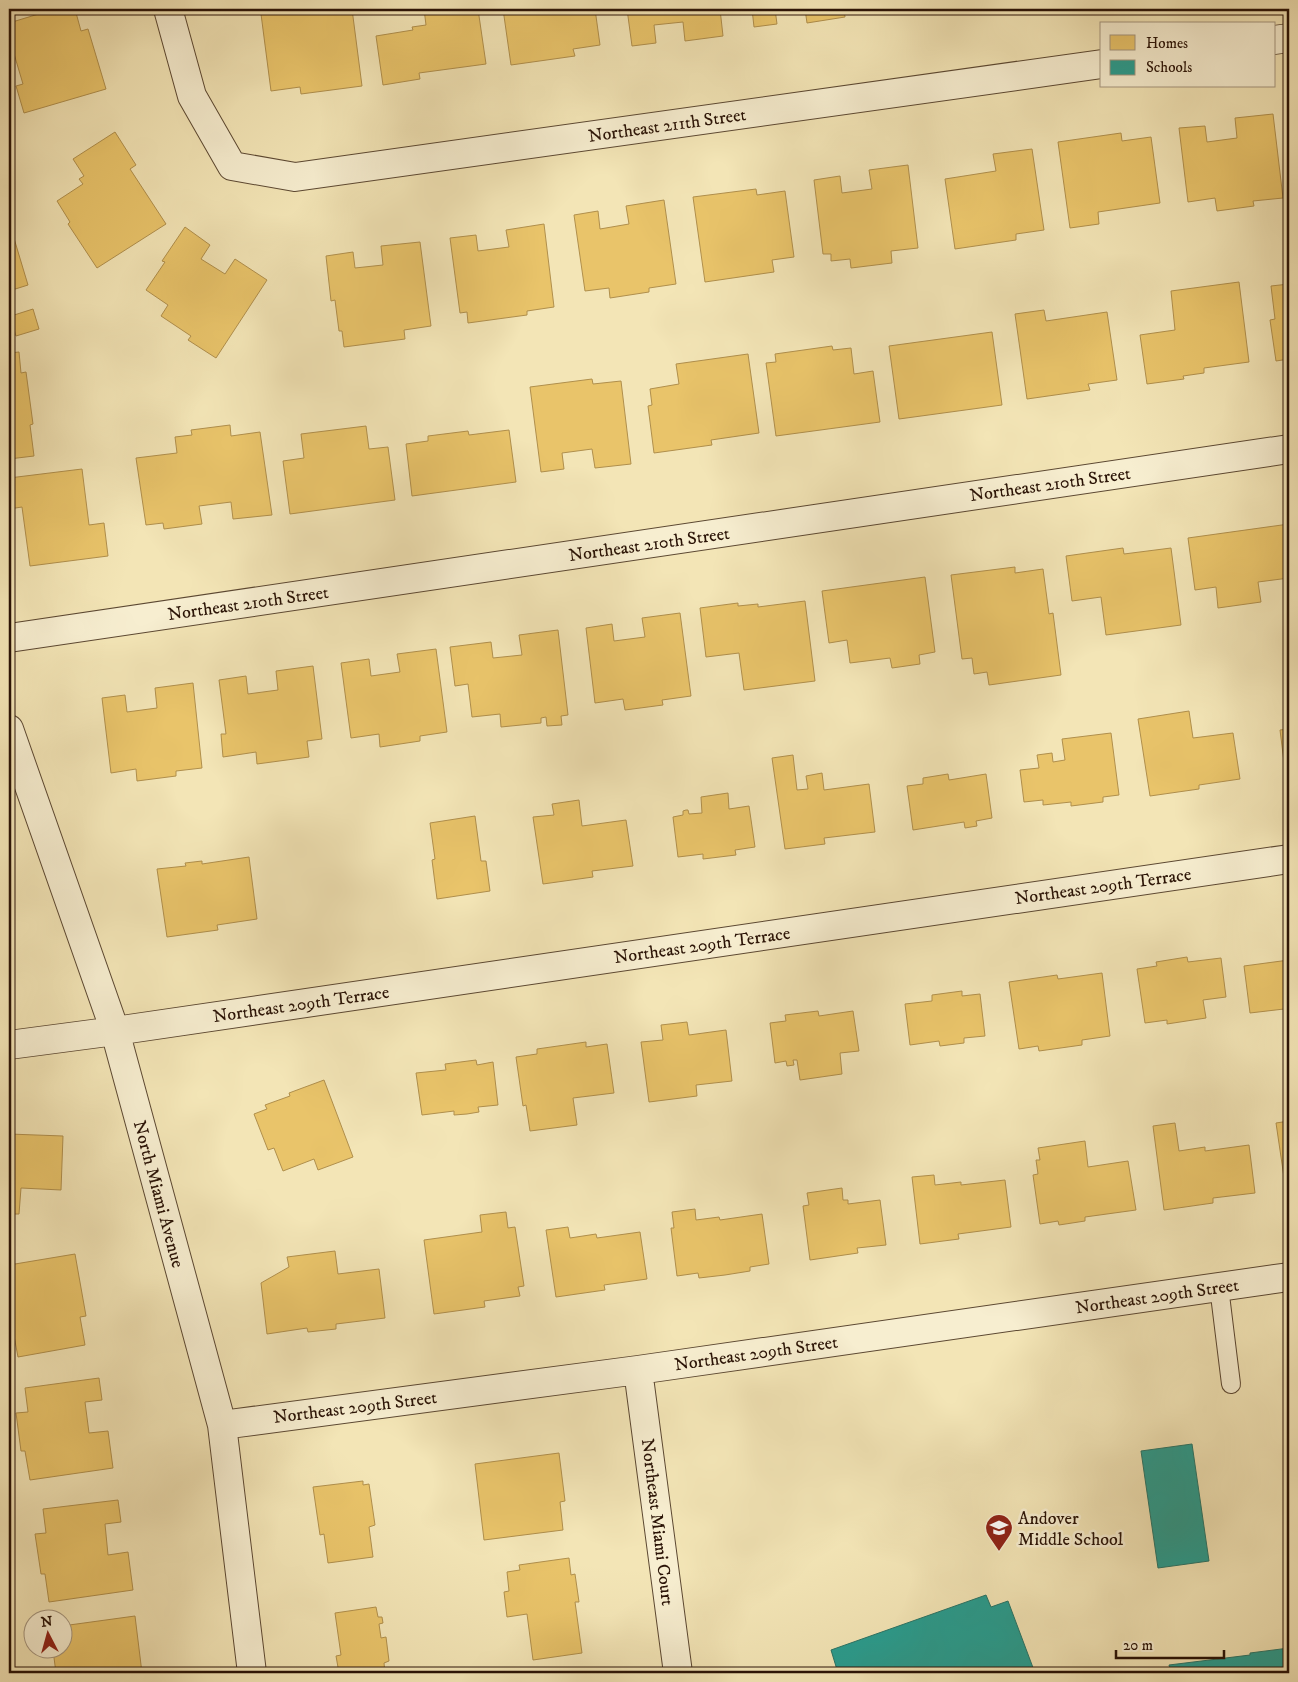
<svg xmlns="http://www.w3.org/2000/svg" width="1298" height="1682" font-family="'IM FELL DW Pica',serif">
<style>
.homes{fill:#e9c46a;stroke:#b08f4c}
.schools{fill:#2a9d8f;stroke:#2a7466}
.lines{fill:none;stroke-linecap:round;stroke-linejoin:round}
.lane-casing{stroke:#5c4832;stroke-width:20}
.street-casing{stroke:#5c4832;stroke-width:30}
.lane{stroke:#f7eed0;stroke-width:18}
.street{stroke:#f7eed0;stroke-width:28}
.labels{text-anchor:middle;stroke-width:5;stroke-linejoin:round;paint-order:stroke}
.street-label{font-size:18px;fill:#2a1306;stroke:#f7eed0}
.poi-label{font-size:18px;fill:#2a1306;stroke:#f7eed0;text-anchor:start}
</style>
<rect width="100%" height="100%" fill="#f3e5b6"/>
<filter id="stains"><feTurbulence type="fractalNoise" baseFrequency=".004" numOctaves="4"/><feColorMatrix values="0 0 0 0 .2 0 0 0 0 .09 0 0 0 0 .02 0 0 0 .5 -.17"/></filter>
<radialGradient id="worn" r=".72"><stop offset=".6" stop-color="#630" stop-opacity="0"/><stop offset="1" stop-color="#630" stop-opacity=".3"/></radialGradient>
<path class="homes" d="M55,9H75L81,31L88,29L106,89L24,113L16,86L23,84L9,37V23Z
M297,9H352L362,86L301,94L300,87L271,91L261,14Z
M424,9H478L486,64L419,73L420,79L383,85L376,36L413,30L412,27L426,25Z
M503,9H595L600,45L573,49L575,56L511,65Z
M627,9H720L723,36L685,41L683,22L654,25L656,43L632,46Z
M752,9H775L777,24L754,27Z
M805,9H844L845,17L807,23Z
M1273,114L1283,198L1253,201L1254,206L1217,211L1215,198L1188,202L1179,128L1205,126L1207,142L1237,138L1235,118Z
M115,132L136,165L130,169L166,224L97,268L68,224L70,222L57,201L83,184L79,179L84,176L73,159Z
M1121,133L1122,141L1151,137L1160,203L1098,212L1099,224L1070,228L1058,142Z
M1032,149L1044,230L1016,234V240L955,249L945,179L996,171L993,154Z
M908,165L918,248L891,251L892,263L851,268L850,259L831,261V254H823L814,180L840,176L842,193L872,189L869,170Z
M756,189L757,195L785,191L794,257L772,260L774,272L705,282L693,197Z
M664,200L676,284L649,288V292L610,298L609,288L585,291L574,215L598,211L600,229L629,224L626,206Z
M544,224L554,307L527,311V315L468,323L467,312L460,313L450,238L476,235L478,251L509,247L506,230Z
M9,225H10L28,285L9,291Z
M185,227L210,245L201,259L225,274L235,259L267,280L216,358L188,340L191,336L161,316L168,305L146,290L165,262L162,261Z
M420,242L431,326L404,330L405,339L344,347L342,331H339L335,300L331,301L326,256L353,252L355,268L383,265L381,246Z
M1239,282L1249,362L1204,368V373L1183,376L1184,379L1147,384L1140,335L1175,330L1171,291Z
M1289,284V359L1276,361L1270,320L1275,319L1271,286Z
M9,308L11,316L33,309L39,329L16,336L11,320L9,321Z
M1044,310L1046,321L1107,312L1117,380L1088,384L1090,390L1027,399L1015,314Z
M992,332L1002,405L899,419L889,346Z
M832,346L833,350L851,348L854,374L873,371L880,422L776,436L766,363L776,362L775,354Z
M19,352L21,373L26,372L33,424L30,425L34,456L9,459V353Z
M748,354L759,433L711,440L712,445L654,453L648,406L652,405L650,389L679,384L676,364Z
M592,379L593,384L621,381L631,464L595,468L592,449L562,453L564,469L541,472L530,387Z
M230,425L231,436L260,432L272,515L233,519L231,502L199,506L202,524L164,529L163,523L146,525L136,458L177,453L175,437L192,435L191,430Z
M366,426L369,449L388,447L395,500L290,514L283,461L304,458L301,434Z
M509,430L516,482L412,496L406,444L428,441V436L468,431L469,435Z
M82,469L89,525L104,523L108,556L30,566L22,507L9,509V478Z
M1289,524V578L1258,582L1261,602L1218,608L1216,587L1195,590L1188,538Z
M1123,548L1124,554L1171,548L1181,625L1106,635L1101,597L1072,601L1066,556Z
M1015,567V573L1043,569L1049,614L1053,613L1061,675L989,685L987,672L974,674L972,658L962,659L951,575Z
M925,577L935,652L919,655L920,664L892,668L890,658L850,663L847,640L829,643L822,591Z
M805,601L815,681L744,690L739,653L706,657L700,608L738,603V606L758,604V607Z
M680,613L691,696L662,700L663,705L625,710L623,699L595,703L586,628L612,624L614,641L645,637L642,618Z
M558,630L568,715L561,716L562,725L547,726L546,717L541,718V723L501,727L500,714L472,717L468,684L455,686L450,647L491,642L493,658L522,655L519,635Z
M436,649L447,732L420,736V741L380,747L379,734L351,738L341,663L369,659L371,676L400,672L397,654Z
M313,666L322,739L307,741L309,757L257,764L256,752L223,757L221,734H226L219,680L246,676L248,694L278,690L276,671Z
M193,683L202,768L176,771V776L137,781L136,769L111,773L102,698L125,695L127,712L157,708L155,688Z
M1189,711L1193,738L1233,733L1240,779L1199,785V789L1150,796L1138,719Z
M1289,729V769L1285,770L1280,730Z
M1111,733L1119,795L1103,797V802L1071,806V802L1043,805V800L1024,802L1020,770L1039,768L1037,755L1052,753L1053,762L1065,760L1062,739Z
M793,755L797,790L808,789L806,776L822,773L824,790L869,784L875,832L824,838L825,844L785,849L772,758Z
M948,774L949,780L986,774L992,818L976,821L977,826L965,828L964,822L913,830L907,786L923,784V778Z
M728,793L729,809L749,806L755,847L735,850L736,855L703,859V854L678,857L673,817L683,815V811L686,810H688L689,814L702,813L701,797Z
M579,800L582,826L626,820L633,866L592,871L593,877L543,884L533,817L554,815L552,804Z
M475,816L481,861H486L490,891L437,899L432,860L435,859L430,823Z
M249,857L257,919L217,925L218,930L167,937L157,869L186,866L185,863L202,861V864Z
M1187,957L1188,962L1221,958L1226,997L1203,1000L1206,1018L1167,1024V1020L1145,1023L1137,969L1157,966L1156,962Z
M1289,960V1025L1286,1026L1284,1009L1250,1013L1244,966Z
M1102,973L1110,1036L1082,1040V1045L1039,1051L1038,1046L1019,1049L1009,982L1057,975L1058,979Z
M962,991V996L980,994L985,1036L964,1038V1043L940,1046L939,1041L910,1045L905,1004L932,1001V995Z
M818,1011L819,1016L853,1011L859,1051L840,1053L842,1074L800,1080L797,1060H793L794,1065L787,1066L786,1061L775,1063L770,1023L786,1021L785,1015Z
M687,1022L689,1035L726,1030L732,1081L696,1085L697,1096L649,1102L641,1042L663,1040L661,1025Z
M586,1042V1047L607,1044L614,1093L573,1098L577,1125L530,1131L526,1105L523,1106L516,1057L537,1054V1049Z
M476,1060L477,1065L493,1062L498,1105L478,1107L479,1112L467,1114L454,1115V1111L422,1115L416,1073L446,1070L445,1064Z
M324,1080L353,1157L318,1170L314,1159L283,1171L274,1148L268,1150L254,1114L267,1109L265,1105L290,1096L289,1093Z
M1289,1121V1191H1286L1276,1123Z
M1175,1123L1179,1151L1205,1147V1151L1249,1145L1255,1193L1213,1198V1203L1164,1210L1153,1126Z
M9,1134L63,1136L61,1190L21,1188L19,1214H9Z
M1085,1141L1088,1167L1128,1161L1136,1210L1085,1217V1221L1059,1225L1058,1221L1040,1224L1033,1175L1038,1174L1036,1160H1040L1038,1148Z
M934,1175L935,1185L961,1182V1185L1005,1180L1011,1227L958,1234L959,1239L920,1244L912,1177Z
M842,1188L843,1200H848V1204L880,1200L886,1245L857,1248L858,1253L810,1260L803,1206L809,1205L807,1193Z
M695,1209L696,1220L719,1217L720,1220L762,1214L769,1264L750,1267V1271L725,1275L699,1278L698,1273L677,1276L671,1228H674L672,1212Z
M506,1212L508,1228L515,1227L524,1286L518,1287L520,1296L484,1301L485,1307L434,1314L424,1240L482,1232L480,1215Z
M568,1227L570,1238L596,1234L597,1238L640,1232L647,1279L604,1285L605,1290L556,1297L546,1230Z
M335,1251L338,1274L379,1269L385,1318L336,1324V1329L308,1332L307,1328L267,1334L261,1283L289,1267L287,1257Z
M75,1254L86,1316L80,1317L85,1345L18,1357L14,1336L9,1337V1265Z
M99,1378L102,1400L85,1402L89,1433L108,1431L113,1468L30,1480L25,1451H21L16,1413L28,1412L25,1388Z
M559,1453L565,1501L560,1502L563,1530L484,1540L475,1464Z
M363,1481V1485L369,1484L375,1525L369,1527L373,1557L328,1563L324,1534L320,1535L313,1487Z
M118,1500L121,1522L105,1524L108,1555L128,1552L133,1590L49,1602L45,1574H41L35,1534L46,1533L43,1509Z
M569,1558L571,1575L575,1574L579,1602H575L582,1653L533,1660L527,1614L507,1617L504,1592L509,1591L507,1572L520,1570L519,1565Z
M376,1607L378,1617H382L383,1623L379,1624L381,1638L386,1637L389,1661L384,1663L385,1673H339L336,1656L341,1655L335,1613Z
M135,1616L142,1673H56L53,1650H62V1626Z"/>
<path class="schools" d="M1192,1444L1209,1561L1158,1568L1141,1451Z
M986,1595L991,1607L1008,1601L1035,1673H838L831,1650Z
M1289,1648V1673H1171L1169,1665L1250,1655V1653Z"/>
<g class="lines">
<defs>
<path id="lane" d="M1219,1287L1231,1384"/>
<path id="street" d="M168,9L192,96L232,166L295,177L1102,64
M1274,40L1289,38
M9,638L1289,449
M9,729L115,1031L222,1425L252,1673
M9,1045L115,1031L1289,859
M638,1370L678,1673
M222,1425L638,1370L1289,1277"/>
</defs>
<use href="#lane" class="lane-casing"/>
<use href="#street" class="street-casing"/>
<use href="#lane" class="lane"/>
<use href="#street" class="street"/>
</g>
<defs>
<symbol id="school-pin" viewBox="-11 -11 22 30"><path d="M0 17L-7.5 6A9.5 9.5 0 1 1 7.5 6Z" fill="#8f2418" stroke="#f7eed0"/><path d="M0-5L7-2L0 1L-7-2ZM-4 1L0 2.5L4 1V4Q0 6-4 4Z" fill="#fff"/></symbol>
</defs>
<g fill-rule="evenodd">
<use href="#school-pin" x="983" y="1512" width="32" height="43"/>
</g>
<g class="labels">
<g class="street-label">
<text transform="translate(667 125) rotate(-8)" y="6">Northeast 211th Street</text>
<text transform="translate(1050 484) rotate(-8)" y="6">Northeast 210th Street</text>
<text transform="translate(649 544) rotate(-8)" y="6">Northeast 210th Street</text>
<text transform="translate(248 603) rotate(-8)" y="6">Northeast 210th Street</text>
<text transform="translate(1103 886) rotate(-8)" y="6">Northeast 209th Terrace</text>
<text transform="translate(702 945) rotate(-8)" y="6">Northeast 209th Terrace</text>
<text transform="translate(301 1004) rotate(-8)" y="6">Northeast 209th Terrace</text>
<text transform="translate(159 1194) rotate(75)" y="6">North Miami Avenue</text>
<text transform="translate(1157 1296) rotate(-8)" y="6">Northeast 209th Street</text>
<text transform="translate(756 1353) rotate(-8)" y="6">Northeast 209th Street</text>
<text transform="translate(355 1407) rotate(-7)" y="6">Northeast 209th Street</text>
<text transform="translate(658 1522) rotate(83)" y="6">Northeast Miami Court</text>
</g>
<g class="poi-label">
<text x="1018" y="1524">Andover<tspan x="1018" dy="21">Middle School</tspan></text>
</g>
</g>
<rect width="1298" height="1682" fill="none" stroke="#f3e5b6" stroke-width="30"/>
<rect x="10" y="10" width="1278" height="1662" fill="none" stroke="#2a1306" stroke-width="2.5"/>
<rect x="15" y="15" width="1268" height="1652" fill="none" stroke="#2a1306"/>
<rect x="1100" y="22" width="175" height="65" fill="#f7eed0" stroke="#a5967f"/>
<rect x="1110" y="35" width="25" height="15" fill="#e9c46a" stroke="#a5967f"/>
<text x="1146" y="48" font-size="15" fill="#2a1306">Homes</text>
<rect x="1110" y="60" width="25" height="15" fill="#2a9d8f" stroke="#a5967f"/>
<text x="1146" y="72" font-size="15" fill="#2a1306">Schools</text>
<g transform="translate(48 1634) rotate(354)"><circle r="24" fill="#f7eed0" stroke="#a5967f"/>
<path d="M0-4L9 19L0 12L-9 19Z" fill="#8f2418"/>
<text y="-8" font-size="14" font-weight="bold" text-anchor="middle" fill="#2a1306">N</text>
</g>
<path d="M1116 1650v8h108v-8" fill="none" stroke="#2a1306" stroke-width="2.5"/>
<text x="1123" y="1650" font-size="15" fill="#2a1306" stroke="#f7eed0" stroke-width="4" paint-order="stroke">20 m</text>
<rect width="100%" height="100%" filter="url(#stains)"/>
<rect width="100%" height="100%" fill="url(#worn)"/>
</svg>
